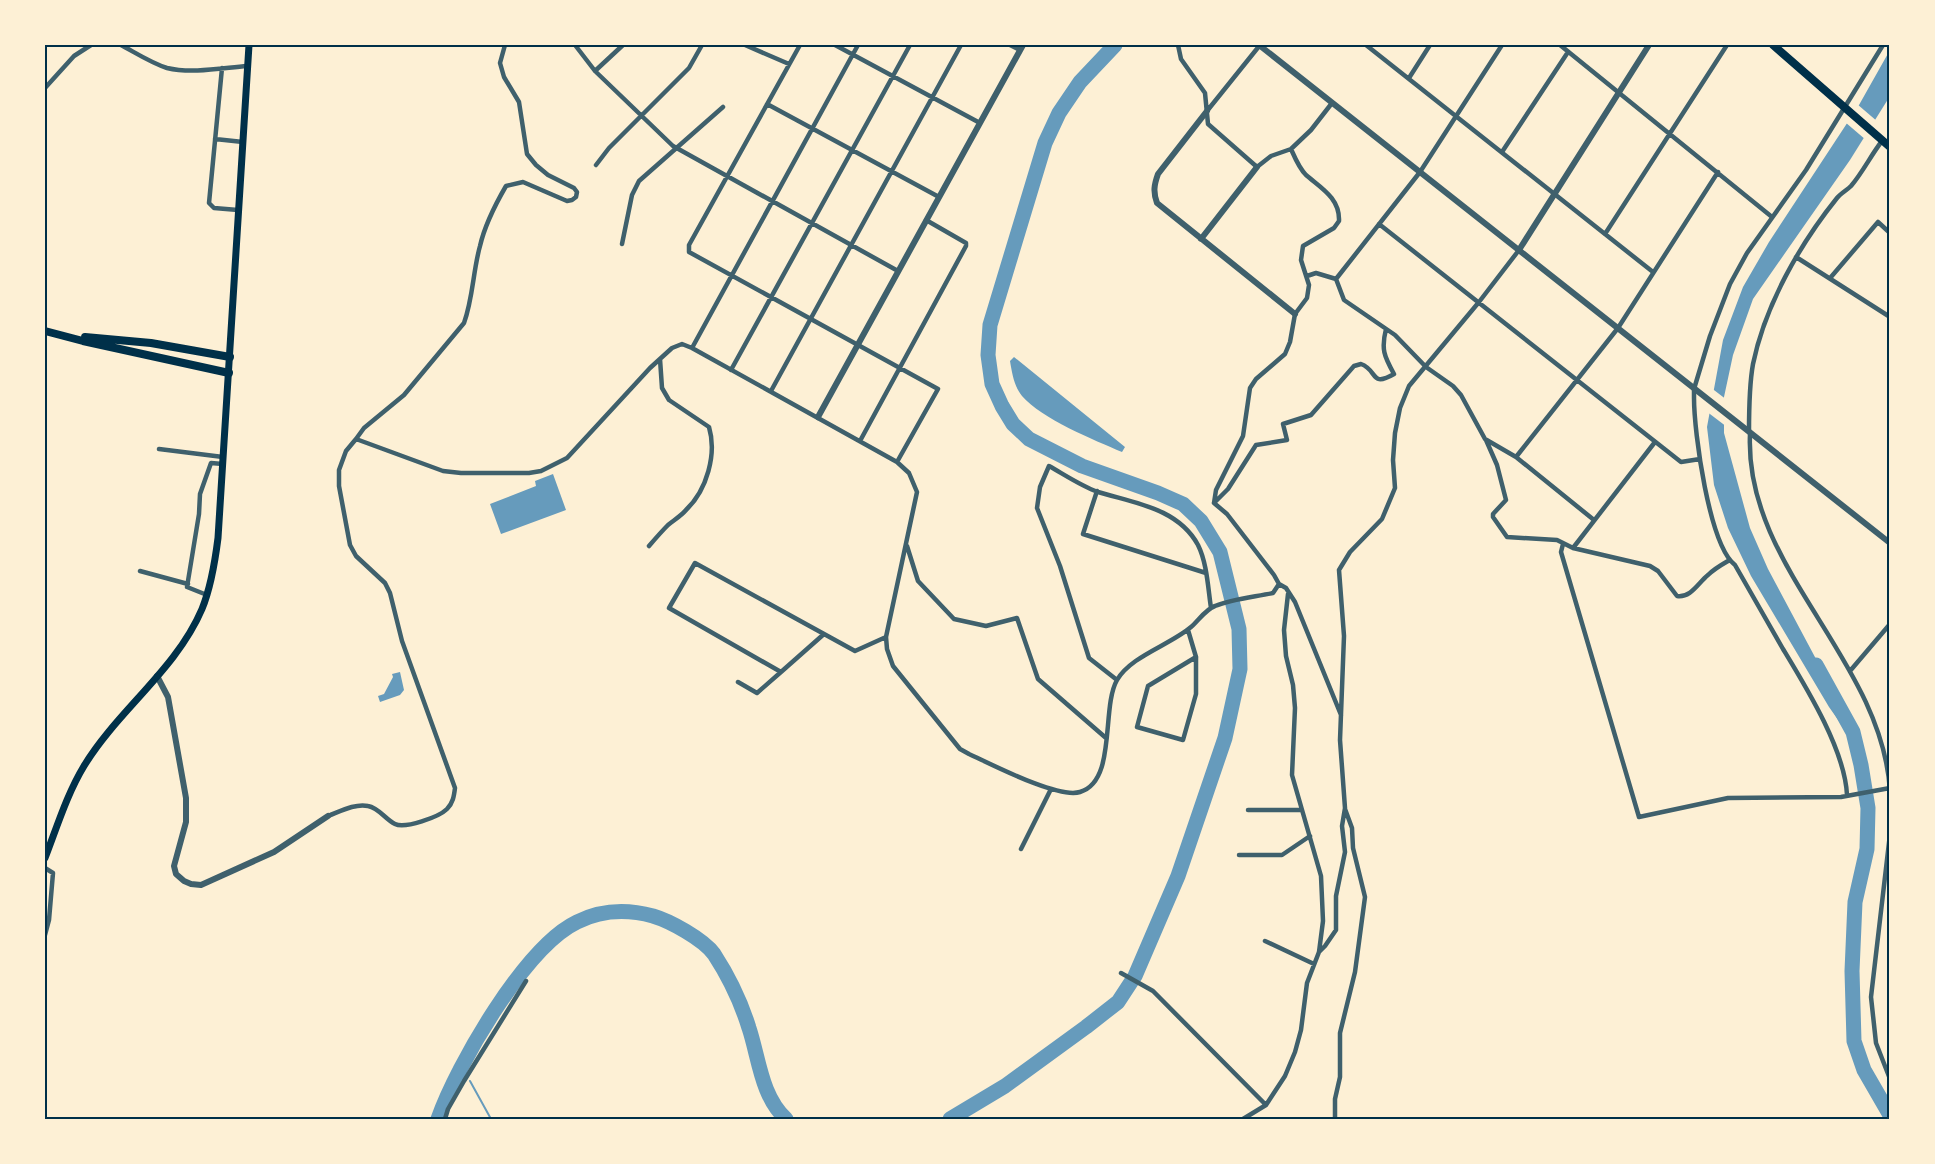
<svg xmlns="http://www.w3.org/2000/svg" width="1935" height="1164" font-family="Inter,sans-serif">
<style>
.water{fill:#669bbc}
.pier{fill:#fdf0d5}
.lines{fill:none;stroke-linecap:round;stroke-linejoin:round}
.stream{stroke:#669bbc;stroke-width:2}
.river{stroke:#669bbc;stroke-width:15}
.minor{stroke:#3f606c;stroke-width:4.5}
.tertiary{stroke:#3f606c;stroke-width:6}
.secondary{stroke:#003049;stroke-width:7}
.primary{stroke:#003049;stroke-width:8}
.motorway{stroke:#003049;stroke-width:8}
.neatline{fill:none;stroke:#003049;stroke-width:2}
</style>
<rect width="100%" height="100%" fill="#fdf0d5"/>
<path class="water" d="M1890,50V96L1850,160L1753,299L1733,355L1724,397V433L1750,528L1768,569L1816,659L1841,724L1829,707L1751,576L1728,528L1714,485L1707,427L1723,340L1743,287L1769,242L1859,105Z
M1014,357L1125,447L1122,452C1094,440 1042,419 1022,396C1014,386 1012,373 1010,361Z
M553,474L566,510L501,534L490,504L536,486L535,481Z
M400,672L404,690L400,695L380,702L378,696L384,694L393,677L392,674Z"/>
<path class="pier" d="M1857,104L1878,122L1866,140L1845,122Z
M1710,387L1727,400V427L1706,411Z"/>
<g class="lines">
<path class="stream" d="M470,1081L491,1119"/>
<path class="river" d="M1816,665L1853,732L1861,765L1868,808L1867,849L1855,902L1852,971L1854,1041L1864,1070L1890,1115
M438,1119C457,1065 525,947 577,922C601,910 627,909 653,916C670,921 703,939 714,954C729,977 741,1002 749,1028C759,1058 761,1096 786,1119
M950,1119L1005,1086L1086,1027L1118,1002L1135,976L1178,876L1225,738L1240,669L1239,629L1220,552L1201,521L1183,504L1158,493L1082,466L1029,439L1013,424L1002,406L992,384L988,355L990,325L1045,143L1059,113L1080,82L1115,45"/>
<path class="minor" d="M121,45C136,53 151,63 167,68C192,74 222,68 247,66
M575,45L595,71L673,146L898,271
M745,45L789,64
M800,45L689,245V252L938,389L897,462
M835,45L980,123
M858,45L692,348L897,462L909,473L917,492L886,637L887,649L893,666L960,749L969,754C991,764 1058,799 1080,792C1117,781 1101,708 1117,680C1131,656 1170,645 1191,627C1198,621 1206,609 1215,606C1232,599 1254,597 1273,593L1279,584
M1010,45L1020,50
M1178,45L1181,59L1205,93L1208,124L1257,167L1271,156L1291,149
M1366,45L1653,272
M1502,45L1420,172L1336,279L1344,300L1395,335L1426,367L1453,386L1461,395L1485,439L1516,457
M1560,45L1772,217
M222,68L209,203L214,208L238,210
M595,71L623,45
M1409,78L1430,45
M45,88L74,56L91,45
M767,104L939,197
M1207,111L1260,45
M215,139L243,142
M1502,152L1568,52
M596,165L609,148L689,68L702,45
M1379,224L1681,462L1700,459
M1605,234L1727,45
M622,244L632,195L639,181L723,107
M1796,257L1890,317
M1307,276L1316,273L1336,279
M1831,277L1878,222L1890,233
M731,370L910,45
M771,391L961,45
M1749,432C1749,409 1749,386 1753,364C1765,305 1800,244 1837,198C1841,193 1847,190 1851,186C1863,172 1871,155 1882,141
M1750,434C1744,568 1882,658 1890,791
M356,439L443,471L461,473H529L541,471L567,458L650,368L672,348L682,344L692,348
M1486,440L1497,465L1506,500L1493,514V517L1507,537L1557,540L1573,548L1650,566L1658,571L1677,596C1691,598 1698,583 1708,575C1714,569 1721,565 1728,561
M860,441L966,246V243L926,220
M159,449L223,457
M1097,491L1083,534L1206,573
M1214,503L1216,490L1243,436L1250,388L1256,379L1285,354L1290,342L1295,314L1307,298L1309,285L1301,260L1303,246L1334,228L1339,221C1340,198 1321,188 1306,175C1299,168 1295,158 1291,149L1311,130L1332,103
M1214,503L1228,489L1256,445L1287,440L1283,424L1311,415L1354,366L1361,364C1378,370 1370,388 1394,374C1384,356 1381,349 1386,329
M1214,503L1227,514L1274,575L1279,584L1286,588L1295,602L1341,715
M1594,520L1516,457L1618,328L1718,172
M1563,544L1561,552L1639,817L1728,798L1841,797L1890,788
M649,546C655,539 661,532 668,525C674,520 681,516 686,510C707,490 717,454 709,427L669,400L662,388L660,359
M907,546L918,581L954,619L986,626L1017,618L1038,679L1106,738
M1573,548L1655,442
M140,571L188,584
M207,595L187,587L199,514L200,494L211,463L223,464
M1188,630L1196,657V694L1183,740L1137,727L1148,686L1196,657
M824,634L781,672L669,608L695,563L855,651L886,637
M1850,671L1890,624
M1117,680L1089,658L1060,566L1037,508L1040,487L1049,466C1065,475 1081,486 1098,492C1134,503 1178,508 1198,545C1207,563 1208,588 1211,608
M738,682L757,693L781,672
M1847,795C1845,750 1806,687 1783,649C1767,621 1751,593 1735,565C1709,545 1694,432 1694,398V389L1710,336L1730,284L1747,253L1806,170L1883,45
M1248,810H1301
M328,816C339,812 355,803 368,806C379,808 385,819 395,824C405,829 439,817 447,809C453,803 454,796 455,788L402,641L390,593L385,583L356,556L350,545L339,486V470L346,451L356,439L364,428L404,395L464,323C473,298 473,271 480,246C485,224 495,205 506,186L523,182L567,201L572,200L576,197L577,192L574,188L548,175L536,165L527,154L519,102L504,77L500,63L505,45
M1890,834L1871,997L1876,1043L1890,1079
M1021,849L1051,789
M1239,855H1282L1310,836
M45,868L53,873L49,920L45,935
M1265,941L1314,964
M1319,952L1325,946L1336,930V896L1345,852L1342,826L1345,808L1340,740L1344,636L1339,570L1350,552L1382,519L1395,488L1393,460L1395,433L1400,408L1409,386L1479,302L1519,250
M1121,973L1153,991L1266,1105
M445,1119L448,1109L464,1081L526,981
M1243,1119L1266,1105L1285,1076L1295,1052L1301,1030L1307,983L1319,952L1323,921L1321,876L1292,775L1295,708L1293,685L1286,656L1284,630L1288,594
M1335,1119V1099L1340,1077V1033L1355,972L1365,897L1353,848L1352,828L1345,809"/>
<path class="tertiary" d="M1259,45L1890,543
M1207,111L1158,174C1154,185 1153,192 1157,203L1295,314
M1201,239L1257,167
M1519,250L1649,45
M818,417L1023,45
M157,676L168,697L186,798V822L174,866L176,874L184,881L191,884L201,885L274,852L328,816"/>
<path class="secondary" d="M45,858C57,827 67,794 84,766C118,710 176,670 202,609C211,587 215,562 218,538L249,45"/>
<path class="primary" d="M1773,45L1890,147"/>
<path class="motorway" d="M45,331L83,341L229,373
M85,337L151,343L230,357"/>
</g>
<rect width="1935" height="1164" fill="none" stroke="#fdf0d5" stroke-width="93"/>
<rect x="46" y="46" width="1842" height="1072" class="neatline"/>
</svg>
